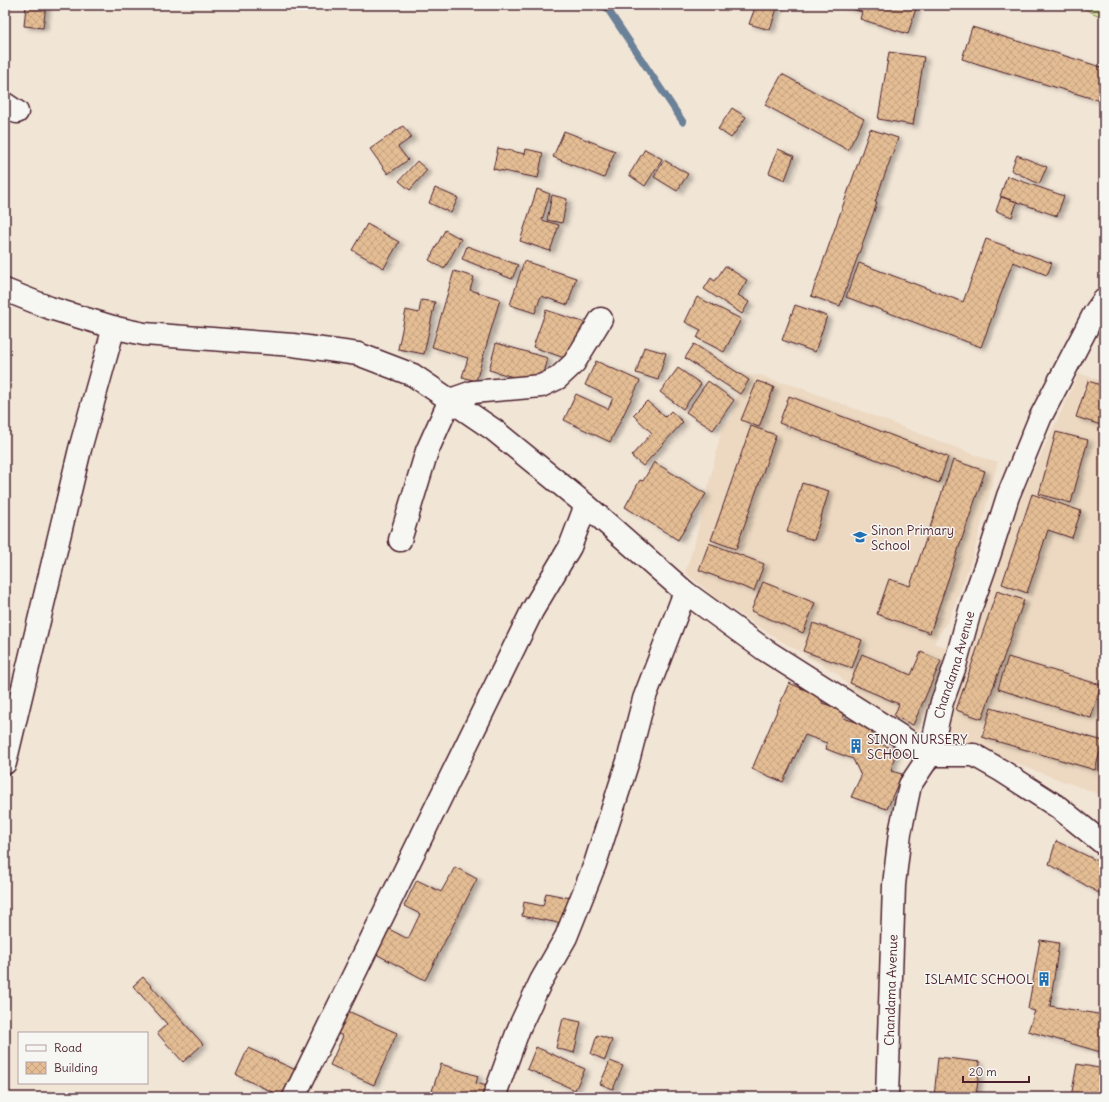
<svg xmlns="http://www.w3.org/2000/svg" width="1109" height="1102" font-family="Delius,sans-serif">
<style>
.built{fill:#edd9c2}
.pitch{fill:#cde399;stroke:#8c8162}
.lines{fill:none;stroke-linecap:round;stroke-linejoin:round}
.stream{stroke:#6a8198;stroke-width:7}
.building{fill:url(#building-cross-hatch);stroke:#4a1f2b;filter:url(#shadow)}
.street-casing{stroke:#4a1f2b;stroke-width:25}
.secondary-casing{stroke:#4a1f2b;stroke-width:25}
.street{stroke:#f6f6f2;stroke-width:22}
.secondary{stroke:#f6f6f2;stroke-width:22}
.labels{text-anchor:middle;stroke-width:3;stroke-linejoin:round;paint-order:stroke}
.poi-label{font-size:13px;fill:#4a1f2b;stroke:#f6f6f2;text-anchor:start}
.street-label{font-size:13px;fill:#4a1f2b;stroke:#f6f6f2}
</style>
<defs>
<pattern id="building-cross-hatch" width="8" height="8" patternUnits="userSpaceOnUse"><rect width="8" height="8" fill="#e4bd94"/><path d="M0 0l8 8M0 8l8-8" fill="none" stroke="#c5a280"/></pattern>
<filter id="shadow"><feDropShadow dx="4.5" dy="2.5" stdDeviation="2" flood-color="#0004"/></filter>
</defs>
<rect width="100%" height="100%" fill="#f1e5d6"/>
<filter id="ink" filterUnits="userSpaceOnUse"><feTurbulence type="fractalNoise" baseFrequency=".025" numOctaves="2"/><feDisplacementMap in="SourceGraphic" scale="8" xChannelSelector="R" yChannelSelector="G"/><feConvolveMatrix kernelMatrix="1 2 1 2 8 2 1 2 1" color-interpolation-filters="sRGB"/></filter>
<g filter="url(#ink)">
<path class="built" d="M1079,373L1104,382V796L1030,769L947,733L967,647L993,568L1029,480Z
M760,375L772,380L796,386L991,461H998L973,556L949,619L934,643L951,649L921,723L915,739L868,709L838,674L781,641L716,599L685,572L695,542L723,424L732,418L741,376Z"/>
<path class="pitch" d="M1076,5H1104V18Z"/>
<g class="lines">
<path class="stream" d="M605,5L683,122"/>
</g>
<path class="building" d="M26,5H46L43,28L24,26Z
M756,5H778L770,30L749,24Z
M840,5H917L908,34L860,19L862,12Z
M972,27L1104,68V102L962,59Z
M889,52L924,57L913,125L878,119Z
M782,74L864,119L848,150L765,105Z
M732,108L746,117L731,138L718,129Z
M403,126L412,137L398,147L408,160L388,174L370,149Z
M870,129L898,138L875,202L877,203L840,306L811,296Z
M564,131L615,151L604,178L553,157Z
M498,148L525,154L526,149L543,153L538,178L493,169Z
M645,149L662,159L645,186L629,175Z
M778,149L794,156L785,180L769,173Z
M1017,155L1047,167L1039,184L1011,170Z
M664,160L688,174L677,191L654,177Z
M417,161L427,170L410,190L399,181Z
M1007,176L1064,196L1057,216L1000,196Z
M435,188L458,198L451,213L429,203Z
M537,189L550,194L542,220L559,225L550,251L520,241Z
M552,195L567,199L562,223L547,220Z
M1001,197L1017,202L1012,217L996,211Z
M367,224L399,242L384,268L352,250Z
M445,230L461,239L444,269L429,260Z
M986,239L1052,263L1047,275L1013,262L981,347L846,297L859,263L963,302Z
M467,246L518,265L512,279L462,259Z
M524,261L576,278L568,305L541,296L535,313L510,305Z
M725,266L747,280L738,295L749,302L742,314L704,289L711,278L715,281Z
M454,271L474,277L470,290L500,299L476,381L462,377L468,358L432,347Z
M697,297L741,319L724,352L697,338L701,330L685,322Z
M421,300L435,302L424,354L398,349L406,310L419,313Z
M795,305L827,316L815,352L782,340Z
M546,310L589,324L576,362L533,347Z
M496,343L548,358L541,385L489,370Z
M694,344L749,380L740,394L685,358Z
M644,347L666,353L658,380L636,373Z
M596,361L640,381L610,442L564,420L576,394L608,409L613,398L585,385Z
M678,368L701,384L683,409L660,392Z
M708,381L734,400L713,430L686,412Z
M757,381L774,387L759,427L741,420Z
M1088,381L1104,386V426L1076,417Z
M789,396L948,457L939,483L779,423Z
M647,401L665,417L671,411L683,422L643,466L631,456L652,433L633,415Z
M751,426L776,435L736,549L711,540Z
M1056,432L1088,440L1071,503L1039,494Z
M953,460L985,471L930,633L877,614L889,579L910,586Z
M654,462L706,494L678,540L625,507L640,480L643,481Z
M802,483L829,491L814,540L787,532Z
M1032,494L1081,511L1072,538L1048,530L1027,593L1002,584Z
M709,543L764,564L754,591L699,570Z
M763,582L815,603L803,633L751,611Z
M997,591L1024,600L982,719L956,710Z
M813,623L862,640L852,668L803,651Z
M921,652L941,661L913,725L894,716L899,704L850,683L862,654L911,675Z
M1008,657L1101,685L1091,718L998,689Z
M789,683L822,697V703L846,711L843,718L873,727L871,740L896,750L891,771L902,774L887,809L851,797L861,776L853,759L826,749L827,743L805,735L783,782L752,769Z
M991,708L1103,741L1095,770L982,737Z
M1056,841L1104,864V896L1049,864Z
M455,867L477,879L425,980L376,954L389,929L408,939L420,914L404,906L417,880L441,892Z
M546,893L575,899L570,925L522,916L524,902L543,906Z
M1040,940L1059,943L1050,1006L1104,1015V1053L1028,1031L1035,1011L1028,1009Z
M143,977L203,1044L183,1062L157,1033L167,1024L133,986Z
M341,1008L397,1033L374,1085L330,1065L343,1036L330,1030Z
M563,1018L581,1022L574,1053L556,1048Z
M597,1035L612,1040L605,1060L591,1054Z
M536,1047L585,1069L575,1090L527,1069Z
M248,1048L298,1071L286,1097H283L236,1075Z
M938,1057L980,1062L976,1097H934Z
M610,1061L623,1066L613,1089L600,1084Z
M441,1064L478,1076L476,1083L494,1088L491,1097H430Z
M1077,1064L1104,1069V1097H1071Z"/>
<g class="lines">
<defs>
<path id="street" d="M5,104L17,112
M5,290L50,308L116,328L144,334L293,345L358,354L413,375L494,430L586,505L685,592L765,650L930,755H974L1002,771L1058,807L1104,844
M400,540L427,451L450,400L473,392L541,386L558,378L574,363L601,319
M5,763L80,449L114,327
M294,1097L532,611L570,547L586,505
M494,1097L519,1028L541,981L566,937L595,864L628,761L644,699L685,592"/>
<g id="secondary">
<path id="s1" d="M887,1097L894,885L900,833L910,785L930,755L942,702L954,669L971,607L990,553L1008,496L1040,418L1094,314L1104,300"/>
</g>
</defs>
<use href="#street" class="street-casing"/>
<use href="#secondary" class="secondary-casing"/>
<use href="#street" class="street"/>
<use href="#secondary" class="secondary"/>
</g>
</g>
<defs>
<symbol id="school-bare" viewBox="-9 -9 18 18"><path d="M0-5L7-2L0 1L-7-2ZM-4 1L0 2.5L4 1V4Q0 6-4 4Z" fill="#1f6fb2" stroke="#f6f6f2" stroke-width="2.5" paint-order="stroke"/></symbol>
<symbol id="building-bare" viewBox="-9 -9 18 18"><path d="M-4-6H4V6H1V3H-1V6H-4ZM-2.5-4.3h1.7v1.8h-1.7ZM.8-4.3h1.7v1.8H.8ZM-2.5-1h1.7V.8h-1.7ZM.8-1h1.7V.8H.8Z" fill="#1f6fb2" stroke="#f6f6f2" stroke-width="2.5" paint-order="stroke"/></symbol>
</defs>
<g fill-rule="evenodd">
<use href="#school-bare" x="850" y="527" width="20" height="20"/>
<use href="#building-bare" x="846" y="736" width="20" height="20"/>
<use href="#building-bare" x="1034" y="969" width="20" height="20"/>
</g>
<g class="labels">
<g class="poi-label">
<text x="871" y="535">Sinon Primary<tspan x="871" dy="15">School</tspan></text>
<text x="867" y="744">SINON NURSERY<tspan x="867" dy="15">SCHOOL</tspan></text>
<text x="1033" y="984" text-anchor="end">ISLAMIC SCHOOL</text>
</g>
<g class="street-label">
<text dy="5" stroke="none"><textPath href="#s1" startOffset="443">Chandama Avenue</textPath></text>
<text dy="5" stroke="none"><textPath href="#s1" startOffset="107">Chandama Avenue</textPath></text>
</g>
</g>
<rect width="1109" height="1102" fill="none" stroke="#f6f6f2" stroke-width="20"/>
<rect x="10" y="10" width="1089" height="1082" fill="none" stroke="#4a1f2b" stroke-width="1.5" filter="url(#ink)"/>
<rect x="18" y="1032" width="130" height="52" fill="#f6f6f2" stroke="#b1a0a2"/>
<rect x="26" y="1045" width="20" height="6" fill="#f6f6f2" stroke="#b1a0a2"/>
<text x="54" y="1052" font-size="12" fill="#4a1f2b">Road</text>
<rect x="26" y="1062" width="20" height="12" fill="url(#building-cross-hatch)" stroke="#b1a0a2"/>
<text x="54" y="1072" font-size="12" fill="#4a1f2b">Building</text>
<path d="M963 1076v6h66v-6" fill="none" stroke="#4a1f2b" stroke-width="2"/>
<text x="969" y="1076" font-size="12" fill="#4a1f2b" stroke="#f6f6f2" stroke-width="3" paint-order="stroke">20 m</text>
</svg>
